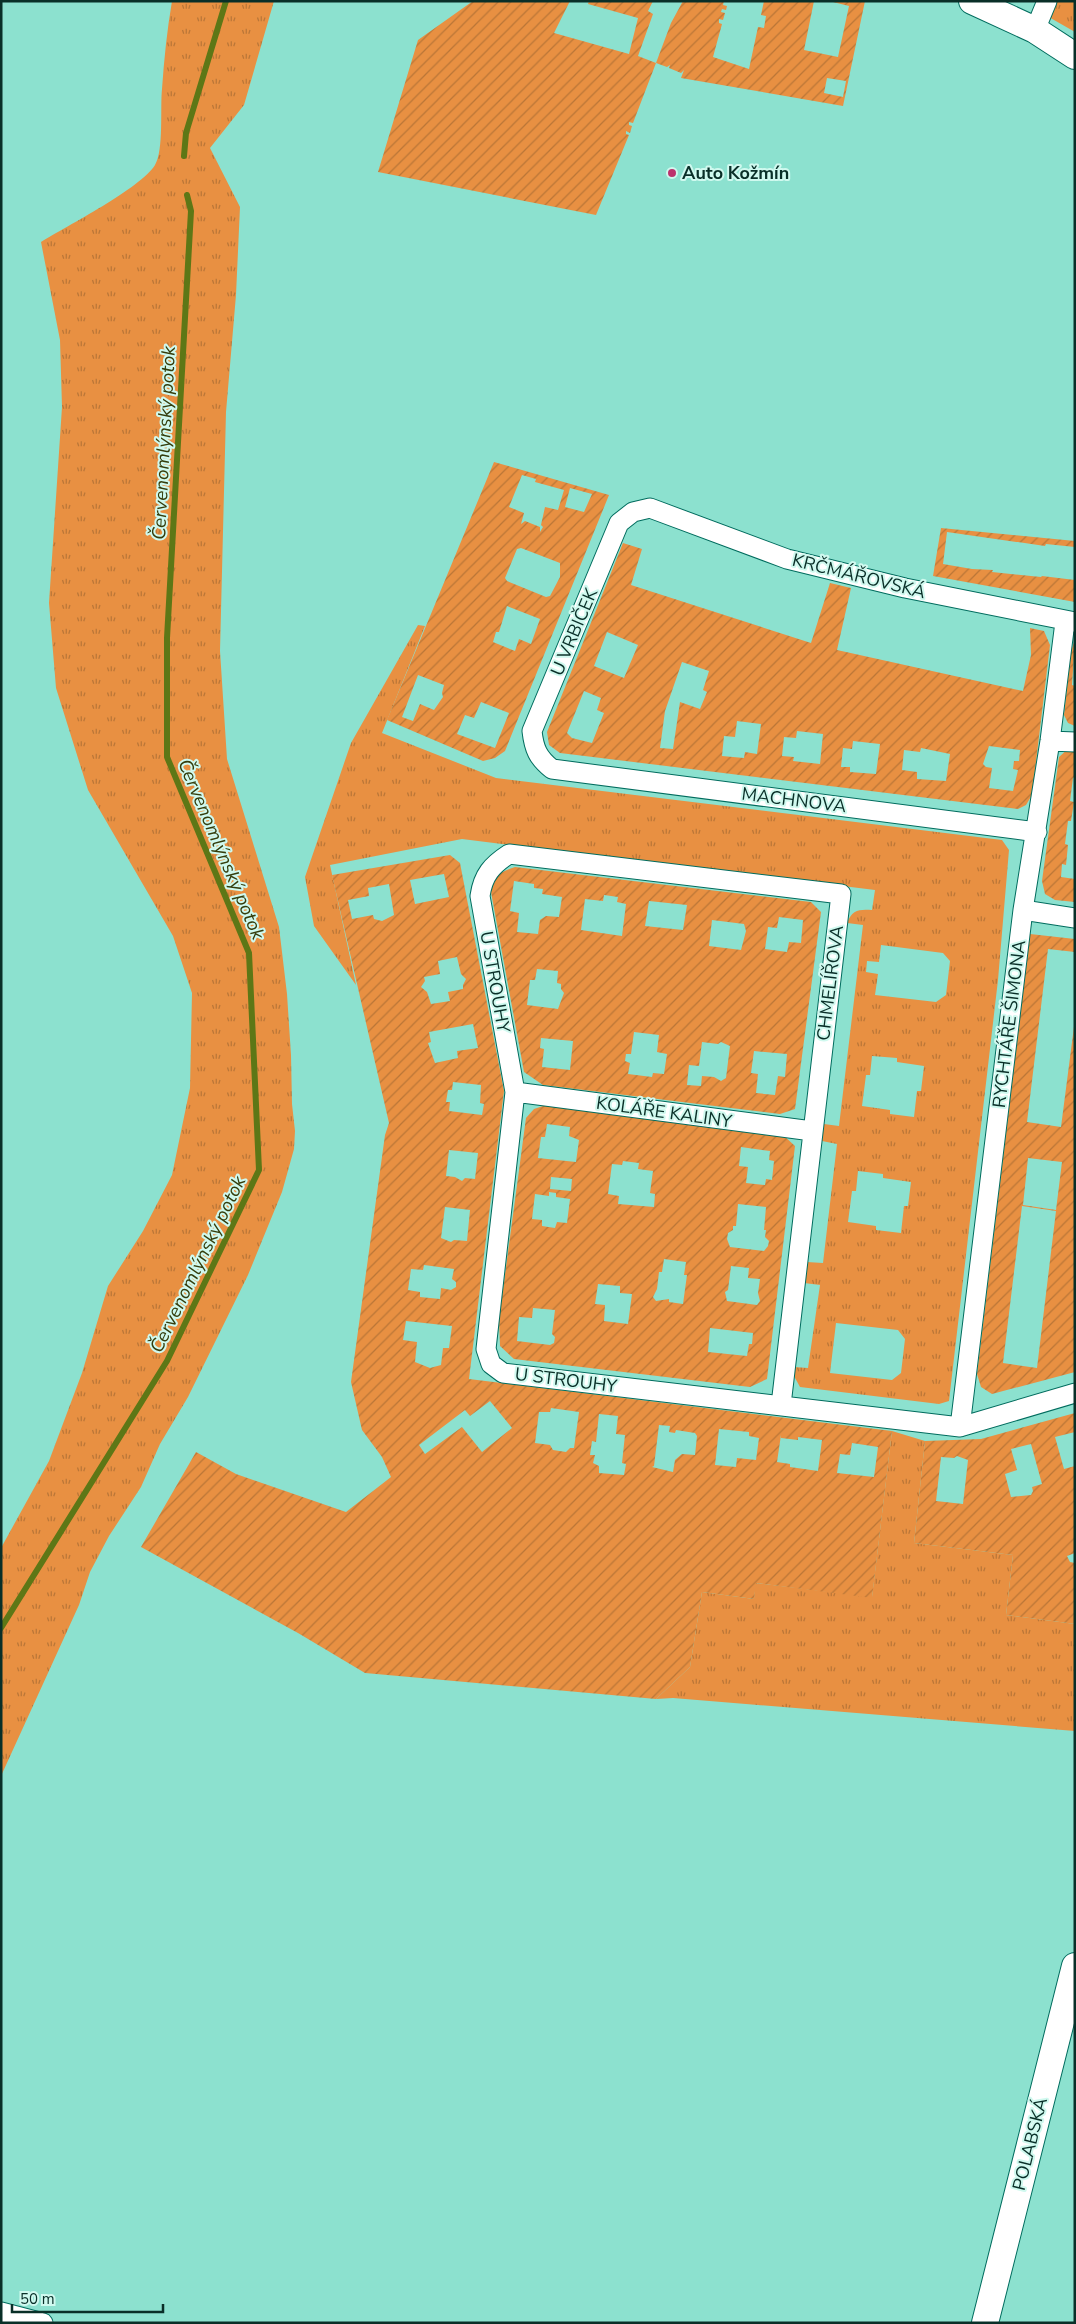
<svg xmlns="http://www.w3.org/2000/svg" width="1076" height="2324" font-family="'Nunito Sans',sans-serif">
<style>
.grass{fill:url(#grass-tufts);fill-rule:evenodd}
.garden{fill:url(#garden-furrows);fill-rule:evenodd}
.lines{fill:none;stroke-linecap:round;stroke-linejoin:round}
.stream{stroke:#5d7716;stroke-width:6}
.street-casing{stroke:#006c5e;stroke-width:21}
.secondary-casing{stroke:#006c5e;stroke-width:28}
.street{stroke:#fff;stroke-width:19}
.secondary{stroke:#fff;stroke-width:26}
.poi-dot{fill:#bc326d;stroke:#d0f9ef;stroke-width:2}
.labels{text-anchor:middle;stroke-width:4;stroke-linejoin:round;paint-order:stroke}
.poi-label{font-size:18px;font-weight:bold;fill:#092f28;stroke:#d0f9ef;text-anchor:start}
.street-label{font-size:18px;fill:#092f28;stroke:#d0f9ef}
.water-label{font-size:19px;font-style:italic;fill:#343d0c;stroke:#d0f9ef}
</style>
<defs>
<pattern id="grass-tufts" width="24" height="20" patternUnits="userSpaceOnUse" patternTransform="scale(1.25)"><rect width="24" height="20" fill="#e89042"/><path d="M3 7l-1-3M5 7V3M7 7l1-3M15 17l-1-3M17 17v-4M19 17l1-3" fill="none" stroke="#ba7637"/></pattern>
<pattern id="garden-furrows" width="10" height="10" patternUnits="userSpaceOnUse" patternTransform="scale(1.25)"><rect width="10" height="10" fill="#e89042"/><path d="M-1 1l2-2M0 10L10 0M9 11l2-2" fill="none" stroke="#ba7637"/></pattern>
</defs>
<rect width="100%" height="100%" fill="#8ce1cf"/>
<path class="grass" d="M172,1H274L244,105L210,148L240,207L236,295L226,412L220,651L227,759L279,927L287,994L291,1055L292,1104L295,1131L294,1149L282,1192L248,1275L188,1397L160,1444L141,1487L109,1536L90,1572L79,1605L1,1776V1548L49,1461L82,1373L108,1286L143,1231L172,1175L190,1088L192,993L173,936L88,790L56,688L49,603L62,407L60,340L41,242C67,226 141,188 155,165C164,150 160,107 162,89C164,60 167,30 172,1Z
M1052,1H1075V32L1047,16Z
M418,625L425,626L382,733L496,778L1002,840L1009,850L998,980L949,1401L939,1404L800,1387L794,1376V1367L808,1368L820,1285L804,1283L807,1262L823,1263L837,1144L822,1141L824,1124L839,1126L863,925L847,923C852,910 859,909 872,910L875,890L462,839L330,865L356,985L314,926L305,877L351,743ZM881,945L943,953L950,961L946,995L936,1002L875,995L878,974L866,972L867,961L879,962ZM872,1056L897,1058V1062L924,1066L921,1091H917L914,1117L890,1114V1110L862,1106L866,1075H870ZM858,1171L883,1174V1178L911,1182L908,1206H904L901,1233L876,1230V1226L848,1222L852,1191H856ZM836,1323L898,1330L905,1339L901,1373L892,1380L830,1373Z
M892,1431L925,1441L914,1543L1013,1555L1006,1615L1075,1624V1731L673,1698L656,1699L690,1667L702,1592L754,1599L755,1583L872,1597Z"/>
<path class="garden" d="M473,1H570L554,33L629,54L638,18L588,4L589,1H653L648,11L653,14L638,56L656,63L671,23L683,1H724L723,5L727,6L726,10L722,9L721,12L725,13L723,20L719,19V23L722,24L713,57L749,69L758,27L764,28L766,16L761,15L764,1H814L804,50L838,57L849,6L829,1H865L843,106L681,78L684,70L681,73L669,68L670,65L667,67L656,63L633,123L629,122V125L632,126L630,133L626,131V134L629,135L596,215L378,172L418,40ZM827,78L846,81L843,97L824,93Z
M494,462L609,495L505,751L495,758L483,761L387,720ZM522,475L536,479L535,482L564,490L558,510L545,507L541,525L543,527L540,532V527L525,521L521,524L524,513L509,507ZM570,488L592,494L584,512L565,507ZM521,548L560,563V577L550,596L546,597L507,581L505,578L517,549ZM507,606L540,619L531,644L519,639L515,651L493,642L496,632H499ZM418,675L444,685L442,693L443,697L434,710L420,704L413,721L402,717ZM481,702L509,713L495,748L457,734L465,715L474,718Z
M941,528L1075,541V547L1046,544L1045,546L947,532L943,564L972,569L993,570L992,572L1041,577L1042,576L1075,580V602L933,576Z
M623,543L642,549L631,585L811,643L830,583L851,588L837,650L1023,691L1031,655L1030,628L1044,631L1050,645L1032,795L1026,805L1018,809L560,753L549,745L547,732ZM607,632L638,645L624,678L594,666ZM682,662L709,671L703,690L707,692L700,709L680,702L673,749L660,748L665,711ZM584,691L601,698L597,710L604,713L592,743L572,738L567,733ZM737,721L761,724L757,754L745,752L744,758L722,756L724,736L735,737ZM797,731L823,734L820,764L793,761L794,757L782,756L784,737L796,738ZM853,741L880,744L876,774L850,772V767H841L843,748L852,749ZM989,746L1020,750L1019,761H1014L1013,769L1018,770L1013,791L989,788L992,768L986,767L983,764ZM921,748L950,754L946,781L917,779V772L902,770L904,750L920,752Z
M1075,640L1072,685L1075,686V726L1068,723L1064,715L1071,651Z
M1069,748L1075,749V777L1073,778L1070,801L1074,802L1071,821H1068L1065,844L1068,845L1066,865L1062,864L1061,877L1075,879V902L1055,900L1045,894L1042,881L1059,757Z
M450,855L460,863L504,1091L469,1379L892,1431L872,1598L756,1583L754,1599L702,1592L690,1667L656,1699L365,1673L298,1633L141,1547L196,1452L236,1474L346,1512L391,1477L382,1457L362,1430L351,1382L385,1135L389,1123L332,875ZM444,874L449,897L415,904L410,880ZM389,884L394,915L382,921L374,919L373,915L352,919L348,900L369,896L368,888ZM457,957L461,974L466,979L463,985V989L448,992L450,1001L431,1004L427,992L421,987L425,981L424,977L440,974L438,961ZM473,1024L478,1048L457,1051L458,1058L435,1063L428,1043L431,1042L429,1032ZM453,1082L481,1085L480,1103L484,1104L482,1115L449,1111L450,1102H446L448,1090H452ZM449,1150L478,1153L475,1179L465,1178L462,1181L455,1177L446,1176ZM445,1207L470,1210L467,1241L454,1240L451,1242L441,1238ZM424,1265L454,1269L452,1279L456,1282V1287L451,1290L441,1288L440,1299L420,1297V1292L408,1290L411,1269L423,1270ZM406,1321L452,1326L449,1348H443L441,1365L430,1368L415,1362L417,1342L403,1340ZM490,1401L512,1428L482,1452L462,1427L425,1454L419,1445L465,1410L470,1416ZM551,1408L579,1412L574,1448H570L566,1452L553,1450L550,1445L535,1443L539,1412H550ZM599,1414L618,1416L616,1434L625,1435L622,1463L626,1464L624,1475L599,1473V1466L593,1463L595,1455H590L592,1441L596,1442ZM659,1425L670,1426L669,1432L675,1433L676,1430L695,1433L697,1436L695,1455L682,1454L675,1460L673,1472L652,1467L654,1466ZM719,1429L749,1432V1436L759,1438L756,1460L737,1458L736,1467L715,1465ZM781,1435V1438L798,1440V1437L822,1440L818,1471L790,1467V1464L777,1462ZM852,1443L878,1447L874,1477L837,1473L840,1454L850,1455Z
M515,867L811,902L821,912L795,1109L780,1114L543,1085L524,1072L491,892C492,876 500,872 515,867ZM514,881L534,884V888L543,889L542,894L562,897L559,917L546,916L540,920L538,934L517,932L519,913L510,911ZM604,895L618,897L617,902L626,904L622,936L581,930L585,899L603,901ZM649,901L687,905L683,930L645,926ZM779,917L803,920L801,943L789,942L787,952L765,949L768,927L777,928ZM712,920L744,924L746,931L741,950L709,946ZM537,969L558,971L557,983L561,984V989L564,993L558,1009L527,1005L530,980H535ZM634,1032L659,1035L657,1052L667,1054L664,1074L653,1073L652,1077L628,1074L630,1063L625,1061L626,1054H631ZM541,1038L573,1041L570,1070L542,1067L544,1049L540,1048ZM702,1042L718,1044L721,1042L730,1046L726,1078L721,1081L714,1077L702,1076L701,1086L687,1085L689,1065L699,1066ZM754,1051L787,1054L785,1077L778,1076L775,1095L756,1093L758,1074L751,1073Z
M1030,934L1075,939V952L1048,949L1027,1122L1061,1127L1075,1019V1372L992,1394L981,1387L977,1374ZM1028,1158L1062,1162L1056,1210L1023,1205ZM1022,1206L1056,1211L1037,1368L1003,1363Z
M546,1105L782,1134L795,1146L767,1379L750,1387L514,1359L500,1346L499,1319L526,1118L534,1109ZM547,1124L570,1127L569,1136L579,1140L576,1162L538,1158L541,1137H545ZM741,1147L770,1151L769,1160L774,1161L772,1180L766,1179L765,1185L746,1183L748,1167L739,1166ZM623,1161L639,1163L638,1169L653,1171L650,1193L655,1194L654,1207L618,1204L619,1196L608,1194L612,1164L622,1165ZM551,1177L572,1179L571,1191L550,1189ZM549,1192L556,1193V1197L570,1199L567,1223L557,1222L555,1228L542,1226V1220L532,1219L535,1194L549,1196ZM738,1204L766,1207L764,1230H766L765,1237L769,1241L768,1246L764,1251L730,1247L727,1239L728,1233L733,1230V1226H736ZM664,1259L686,1262L684,1275H687L683,1304L669,1302V1299L656,1301L653,1297L657,1289L659,1272H662ZM731,1266L749,1268L748,1278L760,1279L758,1293L760,1301L757,1305L727,1301L725,1292L728,1290ZM598,1284L620,1286V1293L632,1294L628,1324L604,1321L605,1305L595,1304ZM533,1308L555,1310L552,1334L555,1337L554,1343L550,1345L517,1341L519,1317L532,1318ZM710,1328L753,1333L752,1344H749L747,1356L708,1352Z
M1075,1413V1432L1055,1437L1064,1469L1075,1466V1553L1067,1556L1070,1562L1075,1563V1624L1006,1615L1013,1555L914,1543L925,1441L981,1439ZM1031,1444L1042,1484L1032,1487L1033,1491L1031,1495L1011,1497L1005,1474L1017,1470L1011,1449ZM957,1456L968,1460L963,1504L936,1501L941,1457L954,1458Z"/>
<g class="lines">
<path class="stream" d="M184,156L186,133L226,1
M1,1628L167,1361L259,1170L249,953L167,757V638L191,211L187,195"/>
<defs>
<path id="street" d="M1035,30L1047,1
M1050,741L1075,742
M1037,832L552,769C538,758 534,749 532,731L619,523L633,512L650,508L787,559L905,588L1075,622
M1023,910L1075,918
M515,1092L812,1131
M781,1405L841,894L509,854C492,865 483,875 480,896L515,1092L486,1349L491,1364L503,1373L960,1427L1075,1393
M960,1427L1023,910L1050,741L1065,622
M1,2312L43,2323"/>
<path id="secondary" d="M972,1L1035,30L1075,56
M985,2323L1075,1966"/>
</defs>
<use href="#street" class="street-casing"/>
<use href="#secondary" class="secondary-casing"/>
<use href="#street" class="street"/>
<use href="#secondary" class="secondary"/>
</g>
<circle class="poi-dot" cx="672" cy="173" r="5"/>
<g class="labels">
<g class="poi-label">
<text x="682" y="179">Auto Kožmín</text>
</g>
<g class="street-label">
<text transform="translate(859 576) rotate(14)" y="6">KRČMÁŘOVSKÁ</text>
<text transform="translate(574 632) rotate(-67)" y="6">U VRBIČEK</text>
<text transform="translate(794 800) rotate(7)" y="6">MACHNOVA</text>
<text transform="translate(495 982) rotate(80)" y="6">U STROUHY</text>
<text transform="translate(830 983) rotate(-83)" y="6">CHMELÍŘOVA</text>
<text transform="translate(1009 1024) rotate(-83)" y="6">RYCHTÁŘE ŠIMONA</text>
<text transform="translate(664 1112) rotate(8)" y="6">KOLÁŘE KALINY</text>
<text transform="translate(566 1380) rotate(7)" y="6">U STROUHY</text>
<text transform="translate(1030 2144) rotate(-76)" y="6">POLABSKÁ</text>
</g>
<g class="water-label">
<text transform="translate(163 443) rotate(-87)" y="7">Červenomlýnský potok</text>
<text transform="translate(222 849) rotate(67)" y="7">Červenomlýnský potok</text>
<text transform="translate(197 1264) rotate(-64)" y="7">Červenomlýnský potok</text>
</g>
</g>
<rect width="1076" height="2324" fill="none" stroke="#092f28" stroke-width="5"/>
<path d="M12 2304v8h151v-8" fill="none" stroke="#092f28" stroke-width="2.5"/>
<text x="20" y="2304" font-size="15" fill="#092f28" stroke="#d0f9ef" stroke-width="4" paint-order="stroke">50 m</text>
</svg>
